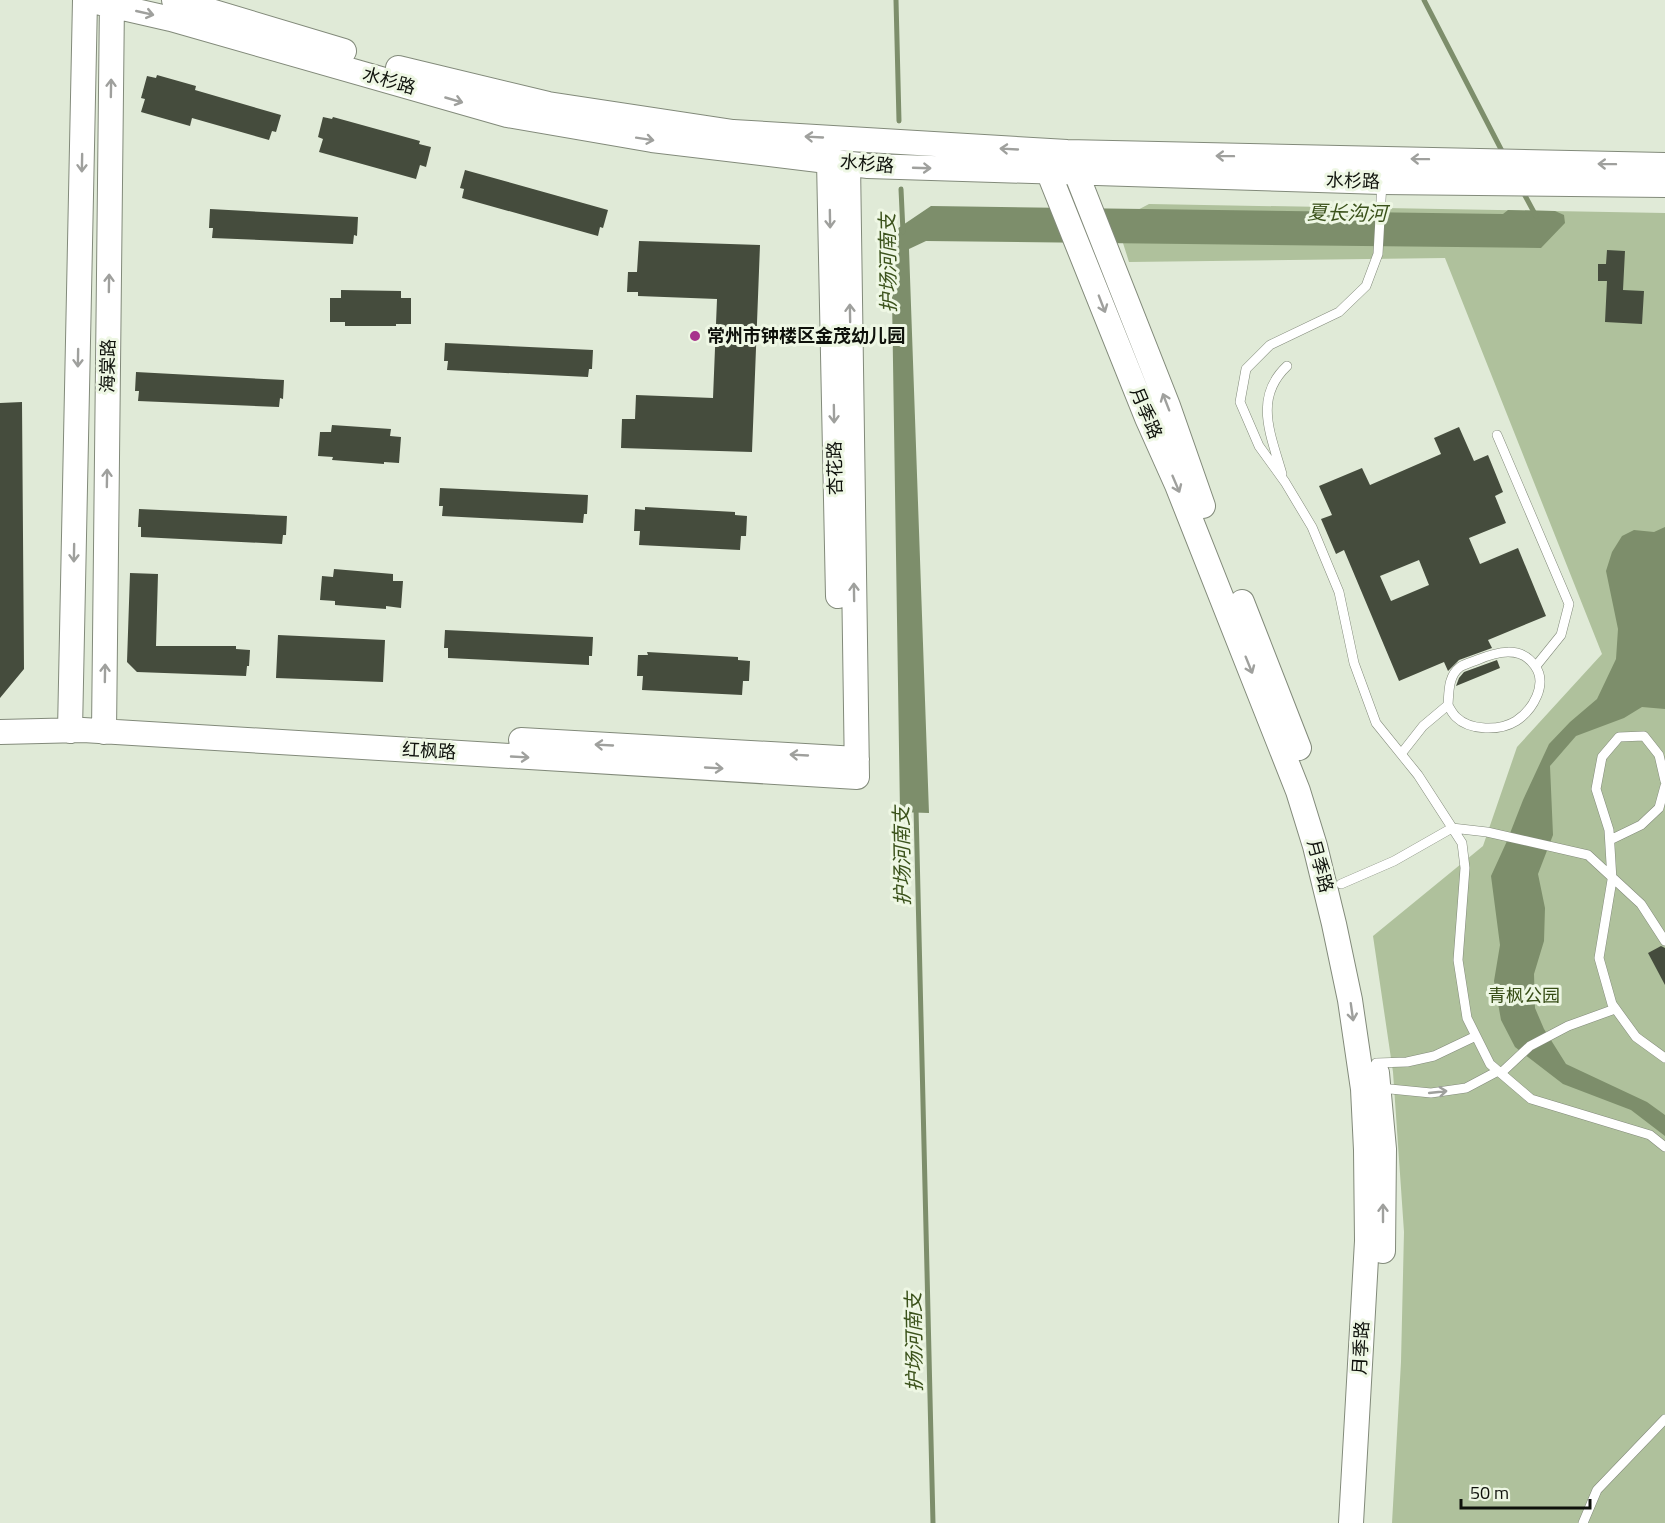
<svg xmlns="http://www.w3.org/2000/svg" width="1665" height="1523" font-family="'Titillium Web','Noto Sans SC',sans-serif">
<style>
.green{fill:#afc19c}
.water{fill:#7d8e6b}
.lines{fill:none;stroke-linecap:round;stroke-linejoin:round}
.stream{stroke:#7d8e6b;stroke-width:5}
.building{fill:#454c3d;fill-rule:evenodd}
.service-casing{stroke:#828a7a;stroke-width:10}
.tertiary-casing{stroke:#828a7a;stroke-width:26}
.service{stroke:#fff;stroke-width:9}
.tertiary{stroke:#fff;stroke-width:24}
.oneway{stroke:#9fa09d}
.poi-dot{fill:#a7338c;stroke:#eef7e4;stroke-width:2}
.labels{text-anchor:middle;stroke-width:6;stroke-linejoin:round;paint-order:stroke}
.street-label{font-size:18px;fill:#0e110b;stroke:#eef7e4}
.poi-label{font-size:18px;font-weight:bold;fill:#0e110b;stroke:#eef7e4;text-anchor:start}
.park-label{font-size:18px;fill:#374d16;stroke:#eef7e4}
.water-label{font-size:20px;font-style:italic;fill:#3b521b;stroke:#eef7e4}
</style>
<rect width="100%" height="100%" fill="#e0ead7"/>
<path class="green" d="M1149,204L1665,213V1523H1392L1401,1362L1404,1232L1393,1072L1373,936L1483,846L1517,747L1602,654L1445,258L1129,262L1123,243L1132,213Z"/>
<path class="water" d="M931,206L1503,214L1508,210L1555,211L1564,215L1565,223L1541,248L926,241L909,249L929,813L900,812L891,233Z
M1665,527V709L1642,707L1624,718L1576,736L1550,766L1553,835L1538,874L1545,908L1544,941L1534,974L1535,1008L1544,1029L1566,1064L1647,1102L1665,1115V1136L1631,1110L1563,1084L1515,1047L1501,1020L1494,981L1500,945L1491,876L1507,841L1523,800L1549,744L1570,722L1597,699L1616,659L1618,629L1606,571L1612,552L1622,536L1634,530L1654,532Z"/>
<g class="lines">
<path class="stream" d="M896,0L899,121
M1424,0L1504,155
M901,189L903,232
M1522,190L1536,216
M916,808L933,1523"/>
</g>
<path class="building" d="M157,75L196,86L195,90L281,115L276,132L272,131L269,140L192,118L190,126L141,112L145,99L141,98L147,76L156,78Z
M323,117L332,119L333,117L420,141L419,144L431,147L426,167L420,165L416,179L319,152L323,139L318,137Z
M465,170L608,210L603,228L600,227L598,236L462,198L464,189L460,188Z
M210,209L358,217L357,236L354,235L353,244L212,238L213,228H209Z
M639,241L760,245L752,452L621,448L622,419H635L636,395L713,398L717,299L638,296V292H627L628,272H637Z
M1607,250L1625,251L1623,290L1644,291L1642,324L1605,322L1607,281H1598V264H1606Z
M341,290L401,291V298H411V324H396V326H345V322H330V298H341Z
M445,343L593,350L592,369H589L588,377L447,370L448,361H444Z
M136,372L284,380L283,399L280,398L279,407L138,401L139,391H135Z
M22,402L24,669L0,698V403Z
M332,425L391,429L390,436L401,437L399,463L384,462V464L332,460L333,457L318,456L320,432H331Z
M1459,427L1474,461L1488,455L1503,492L1495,496L1506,523L1469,538L1480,564L1518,548L1546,616L1488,640L1492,648L1459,660L1448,671L1444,662L1399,681L1344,550L1336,554L1321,519L1332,515L1319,486L1362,468L1370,485L1441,454L1434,438ZM1419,560L1429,585L1391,601L1380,576Z
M440,488L588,495L587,514H584L583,523L442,516L443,506H439Z
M645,507L735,512V515L747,516L746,536H741L740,550L639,545L640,531H634L635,509L645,510Z
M139,509L287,516L286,535H283L282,544L141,537V527H138Z
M334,569L393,574V581H403L401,608L386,606V609L335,605V601L320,600L322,576L333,577Z
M130,573L158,574L156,646H236V649L250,650L249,666H247L246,676L137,672L127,662Z
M445,630L593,637L592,656H589V665L448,658V648H444Z
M278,635L385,640L383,682L276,678Z
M647,652L738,657V660L750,661L749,681H743L742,695L642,690L643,676H637L638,655H648Z
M1497,660L1500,668L1456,686L1459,678L1464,672Z
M1661,946L1665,948V985L1648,953Z"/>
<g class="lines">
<defs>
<path id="service" d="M1382,182L1378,254L1366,286L1339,312L1270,345L1246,369L1240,402L1259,446L1285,482L1312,527L1339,592L1354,663L1376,723L1418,775L1462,843L1465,868L1458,960L1467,1018L1490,1064L1531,1099L1650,1135L1665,1147
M1497,435L1569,604L1561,635L1536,666
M1282,474C1271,435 1253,398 1287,366
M1401,754L1423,726L1448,705C1449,692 1448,676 1460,667C1465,664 1472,662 1477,660C1496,652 1521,645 1535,666C1548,684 1533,710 1516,721C1500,731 1470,731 1456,717C1453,714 1450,709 1448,705
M1665,781L1659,755L1644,736L1619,737L1602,757L1596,789L1609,830L1612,880L1599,958L1612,1004L1636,1037L1665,1058
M1610,840L1641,825L1659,808L1665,786
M1341,884L1394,861L1452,828L1487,832L1588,855L1641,904L1665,941
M1376,1063L1407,1062L1434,1056L1476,1036
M1501,1073L1530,1046L1568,1026L1615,1009
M1380,1088L1431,1093L1466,1088L1498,1071
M1583,1523L1597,1490L1665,1419"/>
<path id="tertiary" d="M88,0L171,19L507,115L652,140L868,166L1382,182L1665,185
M174,0L344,51
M398,68L548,104L733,132L1067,152L1665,165
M1071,160L1168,406L1203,506
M829,161L838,596
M1044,161L1147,418L1177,485L1298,791L1315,846L1334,924L1350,1000L1363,1089L1366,1150L1367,1241L1351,1523
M1242,602L1299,748
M70,731L85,0
M0,732L83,730L857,777L848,163
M104,732L112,0
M521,740L857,759
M1377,1073L1384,1149L1383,1251"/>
</defs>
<use href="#service" class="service-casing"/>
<use href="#tertiary" class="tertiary-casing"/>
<use href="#service" class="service"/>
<use href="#tertiary" class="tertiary"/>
</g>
<defs><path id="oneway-shaft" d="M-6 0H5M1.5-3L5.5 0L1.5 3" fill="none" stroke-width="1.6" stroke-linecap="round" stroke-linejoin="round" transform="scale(1.5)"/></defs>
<g class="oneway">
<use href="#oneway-shaft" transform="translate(145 13) rotate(13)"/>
<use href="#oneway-shaft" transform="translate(111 88) rotate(-89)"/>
<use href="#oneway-shaft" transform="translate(454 100) rotate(16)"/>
<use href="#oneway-shaft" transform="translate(814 137) rotate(-177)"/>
<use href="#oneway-shaft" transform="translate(645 139) rotate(9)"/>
<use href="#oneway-shaft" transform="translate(1009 149) rotate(-177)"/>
<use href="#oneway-shaft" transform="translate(1225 156) rotate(-179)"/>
<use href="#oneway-shaft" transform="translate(1420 159) rotate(-179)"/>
<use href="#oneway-shaft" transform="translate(82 163) rotate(91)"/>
<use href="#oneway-shaft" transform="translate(1607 164) rotate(-179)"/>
<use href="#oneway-shaft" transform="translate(922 168) rotate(2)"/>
<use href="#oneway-shaft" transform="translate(830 219) rotate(89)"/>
<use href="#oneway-shaft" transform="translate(109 283) rotate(-89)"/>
<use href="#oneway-shaft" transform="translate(1102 304) rotate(69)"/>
<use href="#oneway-shaft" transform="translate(850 313) rotate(-91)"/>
<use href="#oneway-shaft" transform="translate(78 358) rotate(91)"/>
<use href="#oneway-shaft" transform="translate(1166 402) rotate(-111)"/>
<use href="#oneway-shaft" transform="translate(834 414) rotate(89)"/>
<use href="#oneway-shaft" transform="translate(107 478) rotate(-89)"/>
<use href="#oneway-shaft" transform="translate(1176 484) rotate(67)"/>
<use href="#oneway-shaft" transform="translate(74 553) rotate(91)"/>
<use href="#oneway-shaft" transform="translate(854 592) rotate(-91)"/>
<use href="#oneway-shaft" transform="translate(1249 665) rotate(68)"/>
<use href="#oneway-shaft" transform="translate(105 673) rotate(-89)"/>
<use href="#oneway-shaft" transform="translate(604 745) rotate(-177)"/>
<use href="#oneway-shaft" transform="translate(799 755) rotate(-177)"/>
<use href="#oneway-shaft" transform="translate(520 757) rotate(3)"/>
<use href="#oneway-shaft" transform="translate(714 768) rotate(3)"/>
<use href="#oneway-shaft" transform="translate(1352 1012) rotate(82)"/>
<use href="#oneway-shaft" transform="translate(1438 1092) rotate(-6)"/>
<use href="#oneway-shaft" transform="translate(1383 1213) rotate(-90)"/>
</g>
<circle class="poi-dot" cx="695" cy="336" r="6"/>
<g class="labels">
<g class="street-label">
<text transform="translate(389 81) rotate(16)" y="6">水杉路</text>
<text transform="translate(867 164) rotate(5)" y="6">水杉路</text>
<text transform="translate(1353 181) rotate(2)" y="6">水杉路</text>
<text transform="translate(108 366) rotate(-89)" y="6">海棠路</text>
<text transform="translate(1146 413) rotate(67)" y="6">月季路</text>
<text transform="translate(835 468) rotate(-91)" y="6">杏花路</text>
<text transform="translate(429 751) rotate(3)" y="6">红枫路</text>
<text transform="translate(1320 866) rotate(75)" y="6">月季路</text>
<text transform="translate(1361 1348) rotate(-87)" y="6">月季路</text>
</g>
<g class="poi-label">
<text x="707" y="342">常州市钟楼区金茂幼儿园</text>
</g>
<g class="park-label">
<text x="1524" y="1002">青枫公园</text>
</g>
<g class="water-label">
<text transform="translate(1347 213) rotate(1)" y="7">夏长沟河</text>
<text transform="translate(888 263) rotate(-91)" y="7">护场河南支</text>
<text transform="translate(902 856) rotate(-91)" y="7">护场河南支</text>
<text transform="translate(914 1342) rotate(-91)" y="7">护场河南支</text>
</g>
</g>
<path d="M1461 1499v9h129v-9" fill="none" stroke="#0e110b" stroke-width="3"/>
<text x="1470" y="1499" font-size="18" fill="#0e110b" stroke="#eef7e4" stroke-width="4.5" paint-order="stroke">50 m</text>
</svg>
